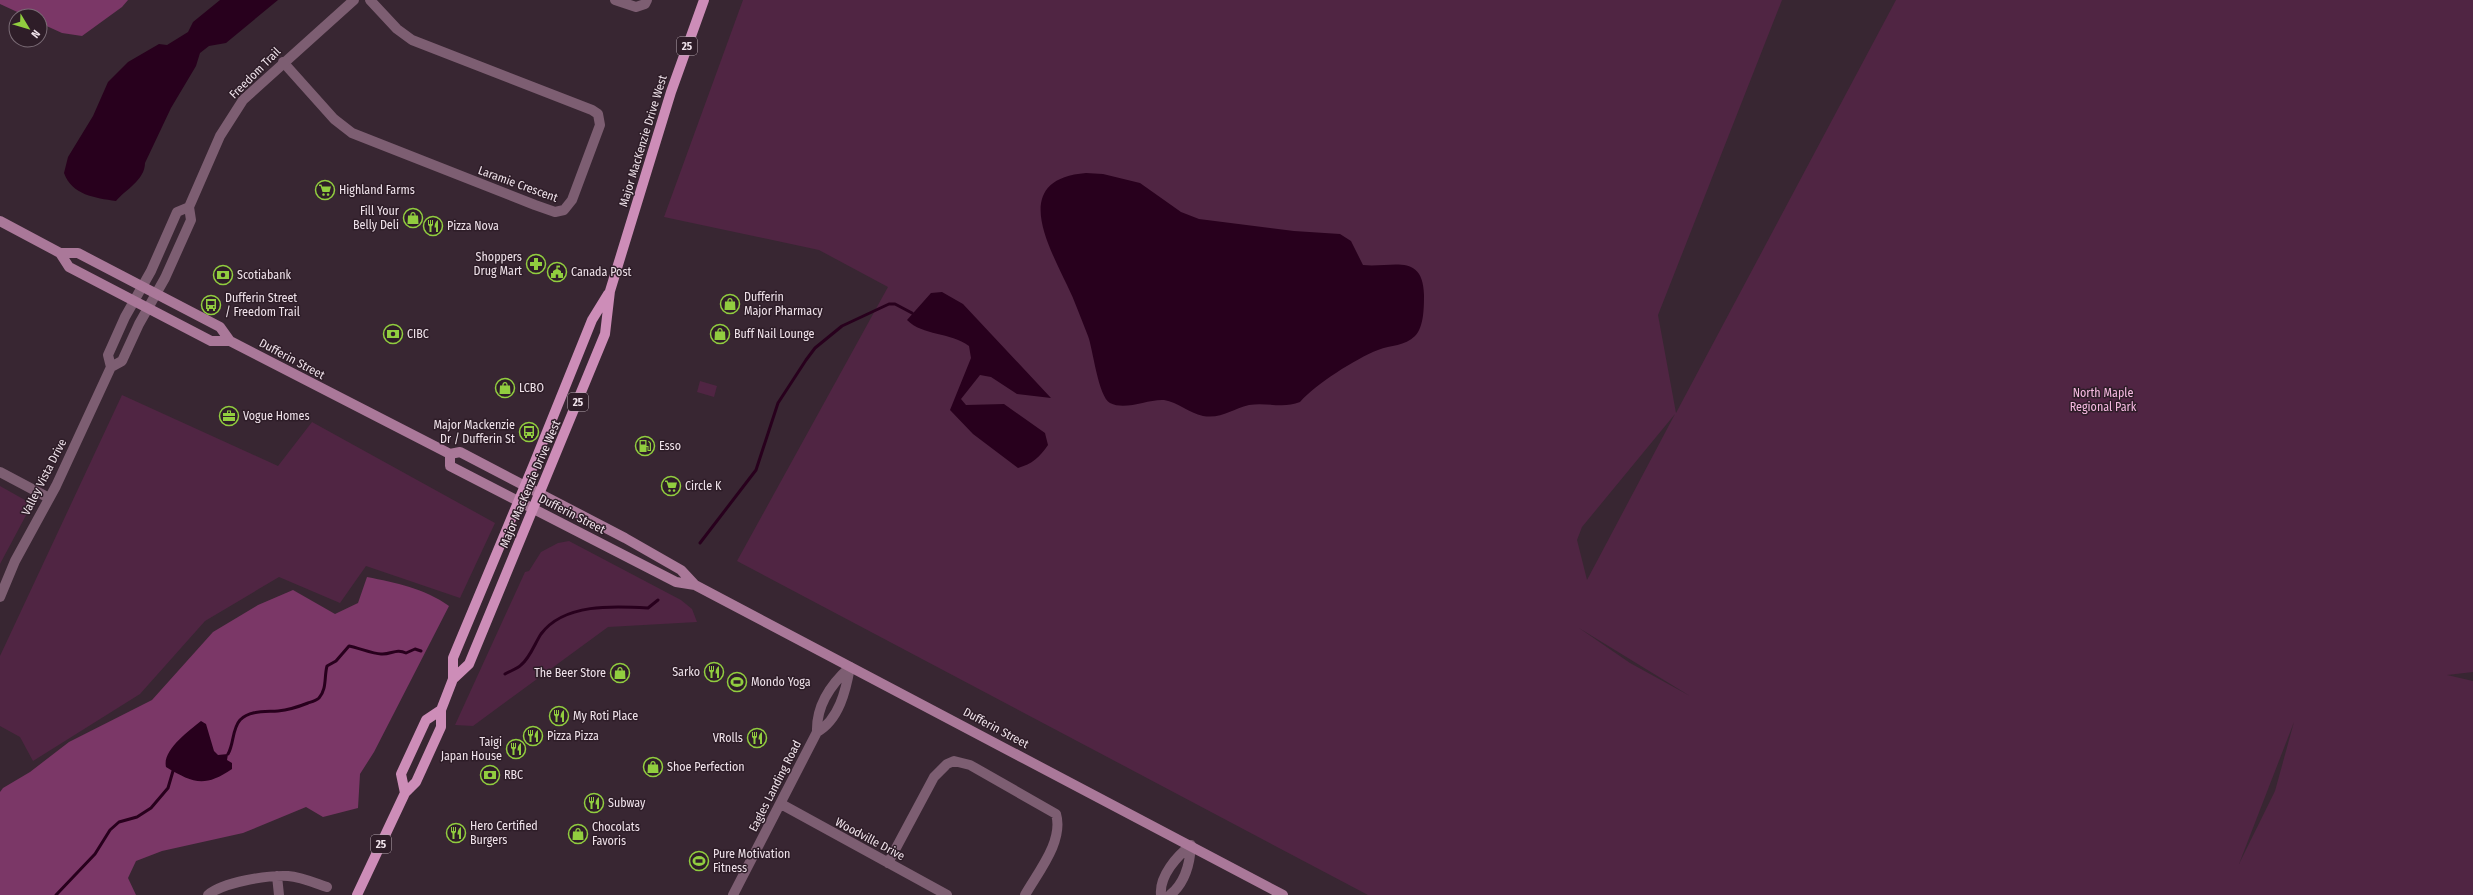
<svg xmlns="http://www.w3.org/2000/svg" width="2473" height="895" font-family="'Fira Sans Condensed',sans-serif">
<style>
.green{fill:#502543;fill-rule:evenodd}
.forest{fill:#7b3767}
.water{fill:#28001d}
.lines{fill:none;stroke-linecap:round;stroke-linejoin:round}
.stream{stroke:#28001d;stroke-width:3}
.minor{stroke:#7d5e72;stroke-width:10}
.tertiary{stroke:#7d5e72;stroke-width:10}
.secondary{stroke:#aa7899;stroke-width:10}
.primary{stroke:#cd8db8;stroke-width:10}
.labels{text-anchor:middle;stroke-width:3;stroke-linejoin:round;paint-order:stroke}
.shield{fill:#2e1d28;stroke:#b5a7b0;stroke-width:1}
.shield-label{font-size:11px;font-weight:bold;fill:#efe2ea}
.street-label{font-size:12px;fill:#efe2ea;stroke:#2e1d28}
.poi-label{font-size:12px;fill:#efe2ea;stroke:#2e1d28;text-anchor:start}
.park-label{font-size:12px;fill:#f7bbe2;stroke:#2e1d28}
</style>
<rect width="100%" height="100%" fill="#382632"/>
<path class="green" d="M743,0H1782L1658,315L1676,413L1896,0H2473V672L2447,675L2473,681V895H1368L737,561L888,287L819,250L664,217ZM1675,414L1587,580L1577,540L1582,527ZM1579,628L1690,696L1630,663ZM2294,722L2275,791L2239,864Z
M700,381L717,386L714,397L697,392Z
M122,395L278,466L312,422L495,523L460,598L366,566L340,603L279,577L205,621L140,694L33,761L20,737L0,726V656Z
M0,486L32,504L0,564Z
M569,541L681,600L692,609L697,622L608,627L473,726L455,725L525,572L529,571L541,552L558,543Z"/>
<path class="forest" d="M0,0H128L122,7L82,36L62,33L40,23V16H26L0,4Z
M367,577C396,583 424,588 449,606L374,752L360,774L358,808L323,817L306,807L243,833L162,851L136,861L128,878L136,895H0V792L3,788L30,772L69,742L152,700L213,632L258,605L293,590L335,614L358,603Z"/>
<path class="water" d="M220,0H278L226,43L209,46L200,53L196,66L171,108L145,163C145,180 125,190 116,201C95,198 72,195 64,173L68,157L93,116L108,82L128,62L159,44L167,45L188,32L193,22Z
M1086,173L1103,174L1140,183L1181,212L1199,219L1294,231L1340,234L1351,241L1363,265C1392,268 1423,252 1424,295C1424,307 1424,327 1415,336C1405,346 1391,345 1378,350C1355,359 1316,384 1300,402C1283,409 1267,402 1249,405C1232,409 1222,419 1203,416C1189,413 1178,402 1164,400C1147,399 1126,411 1110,403C1098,396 1093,349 1088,336C1081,319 1075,301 1067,285C1047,243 1011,179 1086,173Z
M942,292L963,304L1051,398L1017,394L991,377L980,375L961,399L966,405L1004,404L1045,433L1048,445C1040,457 1032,464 1018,468L973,434L950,410L971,358L969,346C950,332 923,336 907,320L931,293Z
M201,721L206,724L214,751L218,755L228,754L227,760L232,763V769C204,788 193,783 166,767C162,750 189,731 201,721Z"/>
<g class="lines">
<path class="stream" d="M700,543L756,470L778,403L806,360L815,348L842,326L889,304H895L912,313
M505,674C510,671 517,669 521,665C530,658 535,643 541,634C564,603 614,606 648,608L658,600
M228,754C234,744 232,729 240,720C250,710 266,712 278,711C288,710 298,707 308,703C311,702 316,701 319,698C327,689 324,677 327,666L336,661L349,646C359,648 373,654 381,654C391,655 396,648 406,653L415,649L421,651
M56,895L95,854L110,830L119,822L137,817L151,808L168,788L173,771"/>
<path class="minor" d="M615,0L636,7L645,4L647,0
M283,62L334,119L352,133L535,205L555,212L564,210L572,200L600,125L598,114L592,110L412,40L397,29L370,0
M0,472L49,498
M817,732C839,720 846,690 850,667
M781,804L947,895
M888,863L934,777L947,764L954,761L970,765L1056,814C1064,841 1038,872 1025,895
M277,876L279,895
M208,895C223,882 268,875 288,876C301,877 315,883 327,887
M733,895L817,732C816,705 831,684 850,667
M1161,895C1159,876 1177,856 1191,845
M1170,895C1185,883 1190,864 1191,845"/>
<path class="tertiary" d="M111,367L108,355L125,317L151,271L177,212L189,207
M0,597L15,561L56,486L111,367L122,361L139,324L165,278L191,220L189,207L220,136L243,100L354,0"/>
<path class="secondary" d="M0,221L60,253H78L220,327L230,341
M60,253L69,267L211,341H230L450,454L460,452L625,538L681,570L695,585
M450,454V466L676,582L695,585L1283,895"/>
<path class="primary" d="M453,679L469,664L605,334L610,291L671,92L704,0
M405,793L401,774L426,720L441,710
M357,895L405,793L416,782L441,727V710L453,679V658L534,464L592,320L608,294"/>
</g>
<defs>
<symbol id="supermarket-ring" viewBox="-11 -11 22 22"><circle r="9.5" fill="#2e1d28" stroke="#91cd3f" stroke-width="1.5"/><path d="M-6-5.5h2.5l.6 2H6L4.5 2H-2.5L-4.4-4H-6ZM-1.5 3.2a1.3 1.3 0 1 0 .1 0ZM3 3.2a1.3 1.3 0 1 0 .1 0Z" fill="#91cd3f"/></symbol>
<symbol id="shop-ring" viewBox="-11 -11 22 22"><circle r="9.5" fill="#2e1d28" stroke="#91cd3f" stroke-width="1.5"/><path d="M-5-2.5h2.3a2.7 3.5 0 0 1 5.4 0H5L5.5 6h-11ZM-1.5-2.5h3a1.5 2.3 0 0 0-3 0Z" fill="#91cd3f"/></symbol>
<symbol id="restaurant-ring" viewBox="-11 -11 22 22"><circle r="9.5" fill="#2e1d28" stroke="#91cd3f" stroke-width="1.5"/><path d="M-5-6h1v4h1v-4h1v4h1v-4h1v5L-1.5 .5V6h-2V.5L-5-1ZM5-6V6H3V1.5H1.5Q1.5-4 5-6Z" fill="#91cd3f"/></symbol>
<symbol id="pharmacy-ring" viewBox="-11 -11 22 22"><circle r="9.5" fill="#2e1d28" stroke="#91cd3f" stroke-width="1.5"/><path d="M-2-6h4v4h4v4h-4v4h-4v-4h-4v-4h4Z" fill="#91cd3f"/></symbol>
<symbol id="civic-ring" viewBox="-11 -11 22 22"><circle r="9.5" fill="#2e1d28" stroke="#91cd3f" stroke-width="1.5"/><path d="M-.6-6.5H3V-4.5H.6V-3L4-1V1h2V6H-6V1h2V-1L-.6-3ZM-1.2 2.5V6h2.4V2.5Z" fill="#91cd3f"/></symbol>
<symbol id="bank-ring" viewBox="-11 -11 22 22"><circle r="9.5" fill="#2e1d28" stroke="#91cd3f" stroke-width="1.5"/><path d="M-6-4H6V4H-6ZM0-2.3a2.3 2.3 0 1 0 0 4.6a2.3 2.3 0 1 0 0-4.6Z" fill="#91cd3f"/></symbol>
<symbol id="bus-ring" viewBox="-11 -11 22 22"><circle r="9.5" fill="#2e1d28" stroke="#91cd3f" stroke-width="1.5"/><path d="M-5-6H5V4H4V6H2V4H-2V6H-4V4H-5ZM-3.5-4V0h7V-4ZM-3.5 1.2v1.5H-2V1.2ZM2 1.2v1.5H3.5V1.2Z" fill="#91cd3f"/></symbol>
<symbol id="office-ring" viewBox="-11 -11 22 22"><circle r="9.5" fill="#2e1d28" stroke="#91cd3f" stroke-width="1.5"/><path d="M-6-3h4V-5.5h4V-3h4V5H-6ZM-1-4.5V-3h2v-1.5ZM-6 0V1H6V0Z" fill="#91cd3f"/></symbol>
<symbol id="fuel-ring" viewBox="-11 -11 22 22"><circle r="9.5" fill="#2e1d28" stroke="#91cd3f" stroke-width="1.5"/><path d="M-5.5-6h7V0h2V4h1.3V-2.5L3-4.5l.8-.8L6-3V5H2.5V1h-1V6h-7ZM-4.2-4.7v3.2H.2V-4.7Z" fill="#91cd3f"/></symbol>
<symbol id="stadium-ring" viewBox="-11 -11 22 22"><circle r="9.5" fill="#2e1d28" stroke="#91cd3f" stroke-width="1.5"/><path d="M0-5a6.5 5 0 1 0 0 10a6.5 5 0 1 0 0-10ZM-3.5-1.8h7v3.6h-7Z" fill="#91cd3f"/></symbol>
</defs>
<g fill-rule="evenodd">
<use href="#supermarket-ring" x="314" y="179" width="22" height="22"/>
<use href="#shop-ring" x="402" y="207" width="22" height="22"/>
<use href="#restaurant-ring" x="422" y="215" width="22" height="22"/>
<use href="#pharmacy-ring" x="525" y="253" width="22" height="22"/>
<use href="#civic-ring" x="546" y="261" width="22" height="22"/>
<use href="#bank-ring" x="212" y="264" width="22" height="22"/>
<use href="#shop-ring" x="719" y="293" width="22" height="22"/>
<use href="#bus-ring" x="200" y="294" width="22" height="22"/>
<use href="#bank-ring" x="382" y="323" width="22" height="22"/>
<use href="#shop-ring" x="709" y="323" width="22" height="22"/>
<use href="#shop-ring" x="494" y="377" width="22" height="22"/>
<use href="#office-ring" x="218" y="405" width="22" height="22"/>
<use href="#bus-ring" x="518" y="421" width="22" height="22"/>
<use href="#fuel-ring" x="634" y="435" width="22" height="22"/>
<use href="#supermarket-ring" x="660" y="475" width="22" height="22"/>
<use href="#restaurant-ring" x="703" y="661" width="22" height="22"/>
<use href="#shop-ring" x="609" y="662" width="22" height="22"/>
<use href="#stadium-ring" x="726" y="671" width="22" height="22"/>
<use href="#restaurant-ring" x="548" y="705" width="22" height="22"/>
<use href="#restaurant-ring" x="522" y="725" width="22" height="22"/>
<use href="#restaurant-ring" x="746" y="727" width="22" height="22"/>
<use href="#restaurant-ring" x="505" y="738" width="22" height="22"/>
<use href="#shop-ring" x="642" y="756" width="22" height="22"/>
<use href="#bank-ring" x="479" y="764" width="22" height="22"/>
<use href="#restaurant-ring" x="583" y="792" width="22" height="22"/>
<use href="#restaurant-ring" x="445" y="822" width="22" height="22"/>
<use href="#shop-ring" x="567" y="823" width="22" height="22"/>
<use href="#stadium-ring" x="688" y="850" width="22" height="22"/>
</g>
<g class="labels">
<g class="shield">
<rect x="677" y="37" width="20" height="18" rx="3"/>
<rect x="568" y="393" width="20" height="18" rx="3"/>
<rect x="371" y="835" width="20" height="18" rx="3"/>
</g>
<g class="shield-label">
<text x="687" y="50">25</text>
<text x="578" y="406">25</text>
<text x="381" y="848">25</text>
</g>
<g class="street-label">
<text transform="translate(255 73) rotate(-45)" y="4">Freedom Trail</text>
<text transform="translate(643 141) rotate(-73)" y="4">Major MacKenzie Drive West</text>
<text transform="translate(518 184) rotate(20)" y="4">Laramie Crescent</text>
<text transform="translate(292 359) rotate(28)" y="4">Dufferin Street</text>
<text transform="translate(44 477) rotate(-63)" y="4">Valley Vista Drive</text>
<text transform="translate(530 484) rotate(-67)" y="4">Major MacKenzie Drive West</text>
<text transform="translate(572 514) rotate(27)" y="4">Dufferin Street</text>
<text transform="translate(996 728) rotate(28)" y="4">Dufferin Street</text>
<text transform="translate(775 786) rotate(-63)" y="4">Eagles Landing Road</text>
<text transform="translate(870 839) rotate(28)" y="4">Woodville Drive</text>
</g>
<g class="poi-label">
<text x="339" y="194">Highland Farms</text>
<text x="399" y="215" text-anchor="end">Fill Your<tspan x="399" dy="14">Belly Deli</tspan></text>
<text x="447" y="230">Pizza Nova</text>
<text x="522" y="261" text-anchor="end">Shoppers<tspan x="522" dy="14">Drug Mart</tspan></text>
<text x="571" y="276">Canada Post</text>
<text x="237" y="279">Scotiabank</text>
<text x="744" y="301">Dufferin<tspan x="744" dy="14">Major Pharmacy</tspan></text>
<text x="225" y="302">Dufferin Street<tspan x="225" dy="14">/ Freedom Trail</tspan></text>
<text x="407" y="338">CIBC</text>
<text x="734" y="338">Buff Nail Lounge</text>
<text x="519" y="392">LCBO</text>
<text x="243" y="420">Vogue Homes</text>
<text x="515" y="429" text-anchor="end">Major Mackenzie<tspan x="515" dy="14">Dr / Dufferin St</tspan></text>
<text x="659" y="450">Esso</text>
<text x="685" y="490">Circle K</text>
<text x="700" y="676" text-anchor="end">Sarko</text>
<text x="606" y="677" text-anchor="end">The Beer Store</text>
<text x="751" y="686">Mondo Yoga</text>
<text x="573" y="720">My Roti Place</text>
<text x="547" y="740">Pizza Pizza</text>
<text x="743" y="742" text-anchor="end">VRolls</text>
<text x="502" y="746" text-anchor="end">Taigi<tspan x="502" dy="14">Japan House</tspan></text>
<text x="667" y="771">Shoe Perfection</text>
<text x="504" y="779">RBC</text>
<text x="608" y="807">Subway</text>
<text x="470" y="830">Hero Certified<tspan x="470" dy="14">Burgers</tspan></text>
<text x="592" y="831">Chocolats<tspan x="592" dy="14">Favoris</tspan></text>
<text x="713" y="858">Pure Motivation<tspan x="713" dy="14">Fitness</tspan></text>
</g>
<g class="park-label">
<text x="2103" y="397">North Maple<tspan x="2103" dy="14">Regional Park</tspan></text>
</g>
</g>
<g transform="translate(28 28) rotate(128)"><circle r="19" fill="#2e1d28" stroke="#7b6c76"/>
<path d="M0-3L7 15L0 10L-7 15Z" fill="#91cd3f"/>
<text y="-6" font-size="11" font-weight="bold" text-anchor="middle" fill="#efe2ea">N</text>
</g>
</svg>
